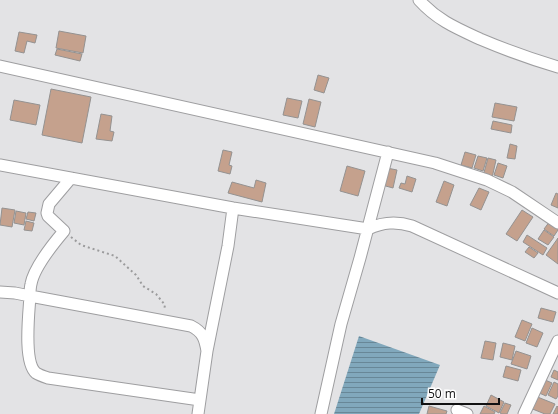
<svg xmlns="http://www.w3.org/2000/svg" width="558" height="414" font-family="'Open Sans',sans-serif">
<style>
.water{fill:url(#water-rules)}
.building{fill:#c5a18d;stroke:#949291}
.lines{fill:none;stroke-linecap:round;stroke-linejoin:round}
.street-casing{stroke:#9e9ea0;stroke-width:13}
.path{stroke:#9b9b9c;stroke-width:2;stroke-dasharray:2 3;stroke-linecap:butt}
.street{stroke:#fff;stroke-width:11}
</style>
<defs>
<pattern id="water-rules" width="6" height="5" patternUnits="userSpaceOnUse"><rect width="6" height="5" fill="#81a8bc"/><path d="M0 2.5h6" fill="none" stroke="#688797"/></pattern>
</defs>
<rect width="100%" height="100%" fill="#e3e3e5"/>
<path class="water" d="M359,336L440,365L419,414H334Z"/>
<path class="building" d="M59,31L86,36L83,53L56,48Z
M19,32L37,35L35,43L27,41L24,53L15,51Z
M57,49L82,54L80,61L55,55Z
M318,75L329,78L324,93L314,90Z
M51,89L91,97L82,143L42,135Z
M287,98L302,101L298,118L283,115Z
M309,99L321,102L315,127L303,124Z
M14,100L40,105L36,125L10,120Z
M495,103L517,107L514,121L492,117Z
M101,114L112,116L110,131L114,132L112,141L96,139Z
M493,121L512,125L511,133L491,129Z
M510,144L517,146L515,159L507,158Z
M223,150L232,152L229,165L232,166L230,174L218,171Z
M465,152L476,155L472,168L461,165Z
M478,156L487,158L483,171L474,168Z
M488,158L496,160L492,178L483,176Z
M498,163L507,166L503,178L494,175Z
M347,166L365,171L358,196L340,191Z
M387,168L397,170L393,188L382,185Z
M407,176L416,179L412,192L399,188L401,183L405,184Z
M256,180L266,183L262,202L228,193L232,182L254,188Z
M444,181L454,185L447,206L436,202Z
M479,188L489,192L481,210L470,205Z
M556,193L558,194V208L551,205Z
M2,208L15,210L12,227L0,225Z
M522,210L533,217L517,241L506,234Z
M16,211L26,213L24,225L14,223Z
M28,212L36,213L34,221L26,219Z
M26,221L34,223L32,231L24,230Z
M550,221L558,227V230L554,236L544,229Z
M544,230L554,237L548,245L538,239Z
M527,235L547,248L543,255L523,242Z
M558,238V264L546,255Z
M529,247L538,253L534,258L525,252Z
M541,308L556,312L553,322L538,318Z
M522,320L532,324L525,341L515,337Z
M532,328L543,333L537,347L526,343Z
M485,341L496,343L493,360L481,358Z
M503,343L515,346L512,360L500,357Z
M516,351L531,356L527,369L511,364Z
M506,366L521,370L518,381L503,377Z
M554,370L558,372V380L551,377Z
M543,379L552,383L546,396L537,392Z
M554,382L558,384V396L556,399L548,395Z
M491,395L504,402L499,413L486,406Z
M535,396L555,404L550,414H545L530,408Z
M505,403L511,405L507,414H502L500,413Z
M429,406L447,411L446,414H427Z
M484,406L495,412L494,414H480Z
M557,406L558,407V414H553Z"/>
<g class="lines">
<defs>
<path id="street" d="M419,0C437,20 456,28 480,39C506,50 531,59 558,67
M0,66L435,163L487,180L512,192L558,223
M0,165L233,208L368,229C383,222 396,221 412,226L558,293
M71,178L49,204L47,213L48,216L64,231C53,244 34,267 31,284C30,288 30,292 30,296L191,326C203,332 205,339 207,351
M0,292L15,293L30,296C29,313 23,362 36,373C39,375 45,377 48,378L200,400
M457,410L467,414
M198,414L207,351L228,246L233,208
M321,414L341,324L360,258L388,152
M524,414L558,341"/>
</defs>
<use href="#street" class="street-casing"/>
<path class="path" d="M71,237L81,245L115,256L136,275L143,286L156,294L165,305L164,310"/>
<use href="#street" class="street"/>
</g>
<path d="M422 398v6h77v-6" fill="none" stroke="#111112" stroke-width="2"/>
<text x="428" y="398" font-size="12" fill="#111112" stroke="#ffffff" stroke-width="3" paint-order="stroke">50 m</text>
</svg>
